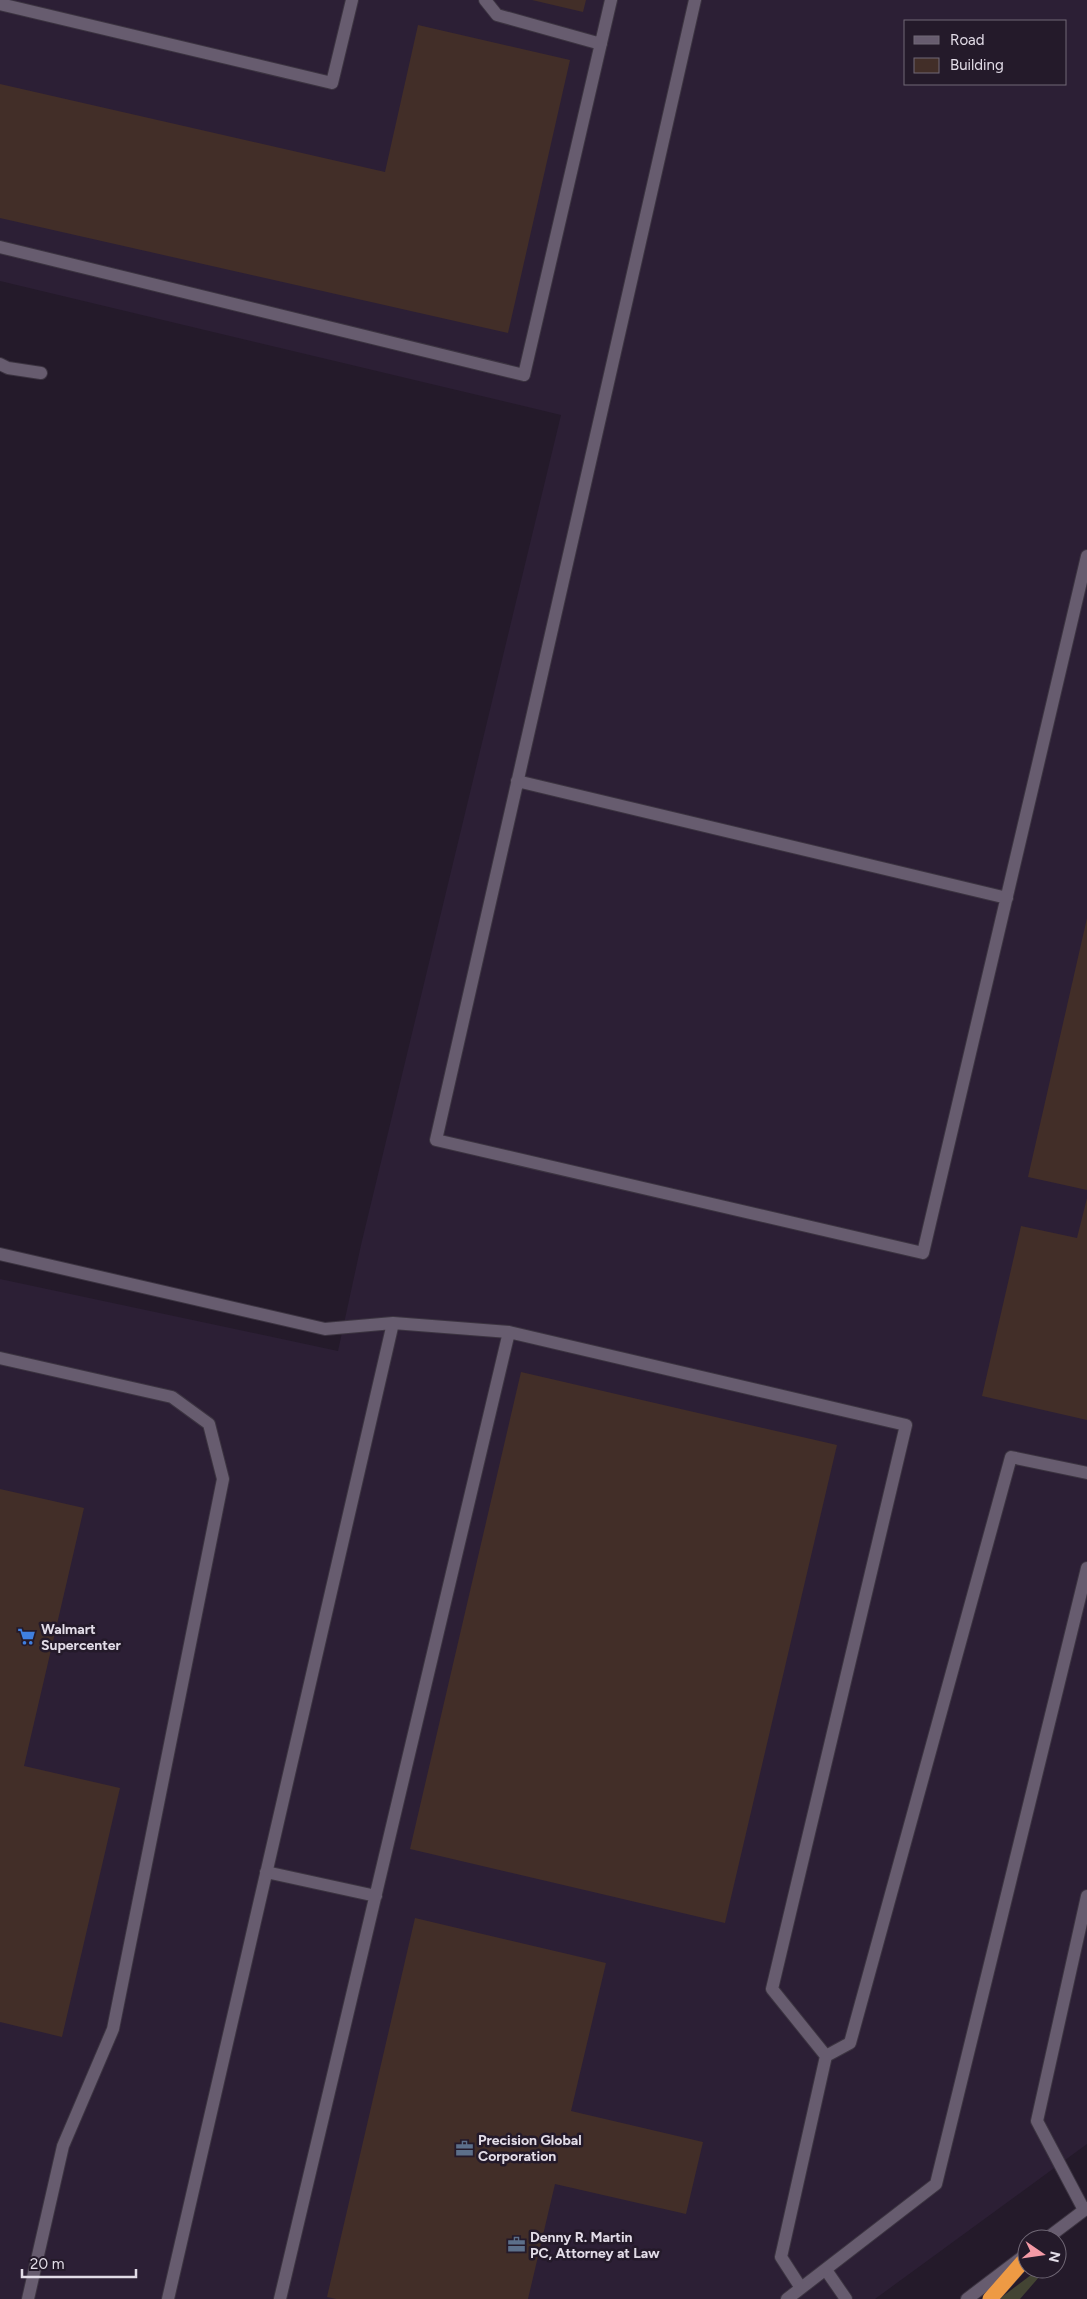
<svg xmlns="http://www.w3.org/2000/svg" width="1087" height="2299" font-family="Figtree,sans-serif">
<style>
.built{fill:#2c1f35;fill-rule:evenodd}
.green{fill:#434433}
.building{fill:#422e28}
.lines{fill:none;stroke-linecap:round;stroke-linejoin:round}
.service-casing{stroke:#3c3441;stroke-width:14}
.secondary-casing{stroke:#3c3441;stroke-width:14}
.motorway-casing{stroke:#3c3441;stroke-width:16}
.service{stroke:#675c6f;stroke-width:12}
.secondary{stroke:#675c6f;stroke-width:12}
.motorway{stroke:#ee9a44;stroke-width:15}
.labels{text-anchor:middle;stroke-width:5;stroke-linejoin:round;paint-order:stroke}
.poi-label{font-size:14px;font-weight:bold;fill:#e2dce7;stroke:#241a2a;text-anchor:start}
</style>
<rect width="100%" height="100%" fill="#241a2a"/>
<path class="built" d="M0,0H1087V2144L875,2299H0V1279L338,1351L361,1245L561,415L0,281ZM906,21H1066V84H906Z"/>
<path class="green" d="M1039,2269H1046L1020,2299H999Z"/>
<path class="building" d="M532,0H586L583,12Z
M418,25L570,60L508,333L0,218V84L385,172Z
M1087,918V1190L1028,1177Z
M1087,1198V1420L982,1396L1021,1226L1077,1238Z
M521,1372L837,1445L725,1923L410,1849Z
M0,1489L84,1508L24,1766L120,1788L62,2037L0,2022Z
M415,1918L606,1963L571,2111L703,2142L686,2214L555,2184L528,2299H336L327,2297Z"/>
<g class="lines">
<defs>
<path id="service" d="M485,0L497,15L601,44
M695,0L436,1140L923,1253L1087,556
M0,4L332,83L352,0
M0,247L524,375L611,0
M0,364L8,368L41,373
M517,781L1007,898
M0,1254L325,1329L393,1323
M0,1358L172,1397L209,1424L223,1479L113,2029L63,2146L28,2299
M266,1872L376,1896
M826,2056L850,2043L1011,1457L1087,1473
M1084,2210L1037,2121L1087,1896
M826,2270L846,2299
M168,2299L393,1323L509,1332
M280,2299L509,1332L906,1425L772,1989L826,2056L781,2257L801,2288
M787,2299L936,2184L1087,1568"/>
<path id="secondary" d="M1046,2239L1087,2208
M967,2299L1021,2258"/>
<path id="motorway" d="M990,2299L1027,2257"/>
</defs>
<use href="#service" class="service-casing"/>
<use href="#secondary" class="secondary-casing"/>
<use href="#motorway" class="motorway-casing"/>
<use href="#service" class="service"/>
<use href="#secondary" class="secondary"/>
<use href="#motorway" class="motorway"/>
</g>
<defs>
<symbol id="supermarket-bare" viewBox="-9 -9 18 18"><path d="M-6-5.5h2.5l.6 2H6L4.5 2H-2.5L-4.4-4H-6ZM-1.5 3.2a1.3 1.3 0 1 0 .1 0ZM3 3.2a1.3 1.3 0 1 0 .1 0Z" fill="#3f7fe0" stroke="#241a2a" stroke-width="2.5" paint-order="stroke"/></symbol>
<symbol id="office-bare" viewBox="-9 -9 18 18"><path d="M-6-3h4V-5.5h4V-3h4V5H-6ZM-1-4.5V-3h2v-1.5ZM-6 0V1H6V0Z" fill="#5c6f8a" stroke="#241a2a" stroke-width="2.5" paint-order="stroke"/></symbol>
</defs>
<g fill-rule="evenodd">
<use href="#supermarket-bare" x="14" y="1624" width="25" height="25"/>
<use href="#office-bare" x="452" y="2136" width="25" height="25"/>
<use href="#office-bare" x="504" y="2232" width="25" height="25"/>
</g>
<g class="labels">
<g class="poi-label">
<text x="41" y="1634">Walmart<tspan x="41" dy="16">Supercenter</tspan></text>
<text x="478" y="2145">Precision Global<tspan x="478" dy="16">Corporation</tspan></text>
<text x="530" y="2242">Denny R. Martin<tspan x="530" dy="16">PC, Attorney at Law</tspan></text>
</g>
</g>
<rect x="904" y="20" width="162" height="65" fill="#241a2a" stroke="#706876"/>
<rect x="914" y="36" width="25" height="8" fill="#675c6f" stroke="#706876"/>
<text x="950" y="45" font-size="15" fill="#e2dce7">Road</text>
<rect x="914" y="58" width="25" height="15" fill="#422e28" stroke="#706876"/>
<text x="950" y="70" font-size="15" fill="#e2dce7">Building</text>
<g transform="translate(1042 2254) rotate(103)"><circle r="24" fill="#241a2a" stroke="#706876"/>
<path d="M0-4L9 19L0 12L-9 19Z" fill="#f49aa6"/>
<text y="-8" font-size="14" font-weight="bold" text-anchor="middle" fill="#e2dce7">N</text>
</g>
<path d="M22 2269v8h114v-8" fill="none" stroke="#e2dce7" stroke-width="2.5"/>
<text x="30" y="2269" font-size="15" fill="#e2dce7" stroke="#241a2a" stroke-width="4" paint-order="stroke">20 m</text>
</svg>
